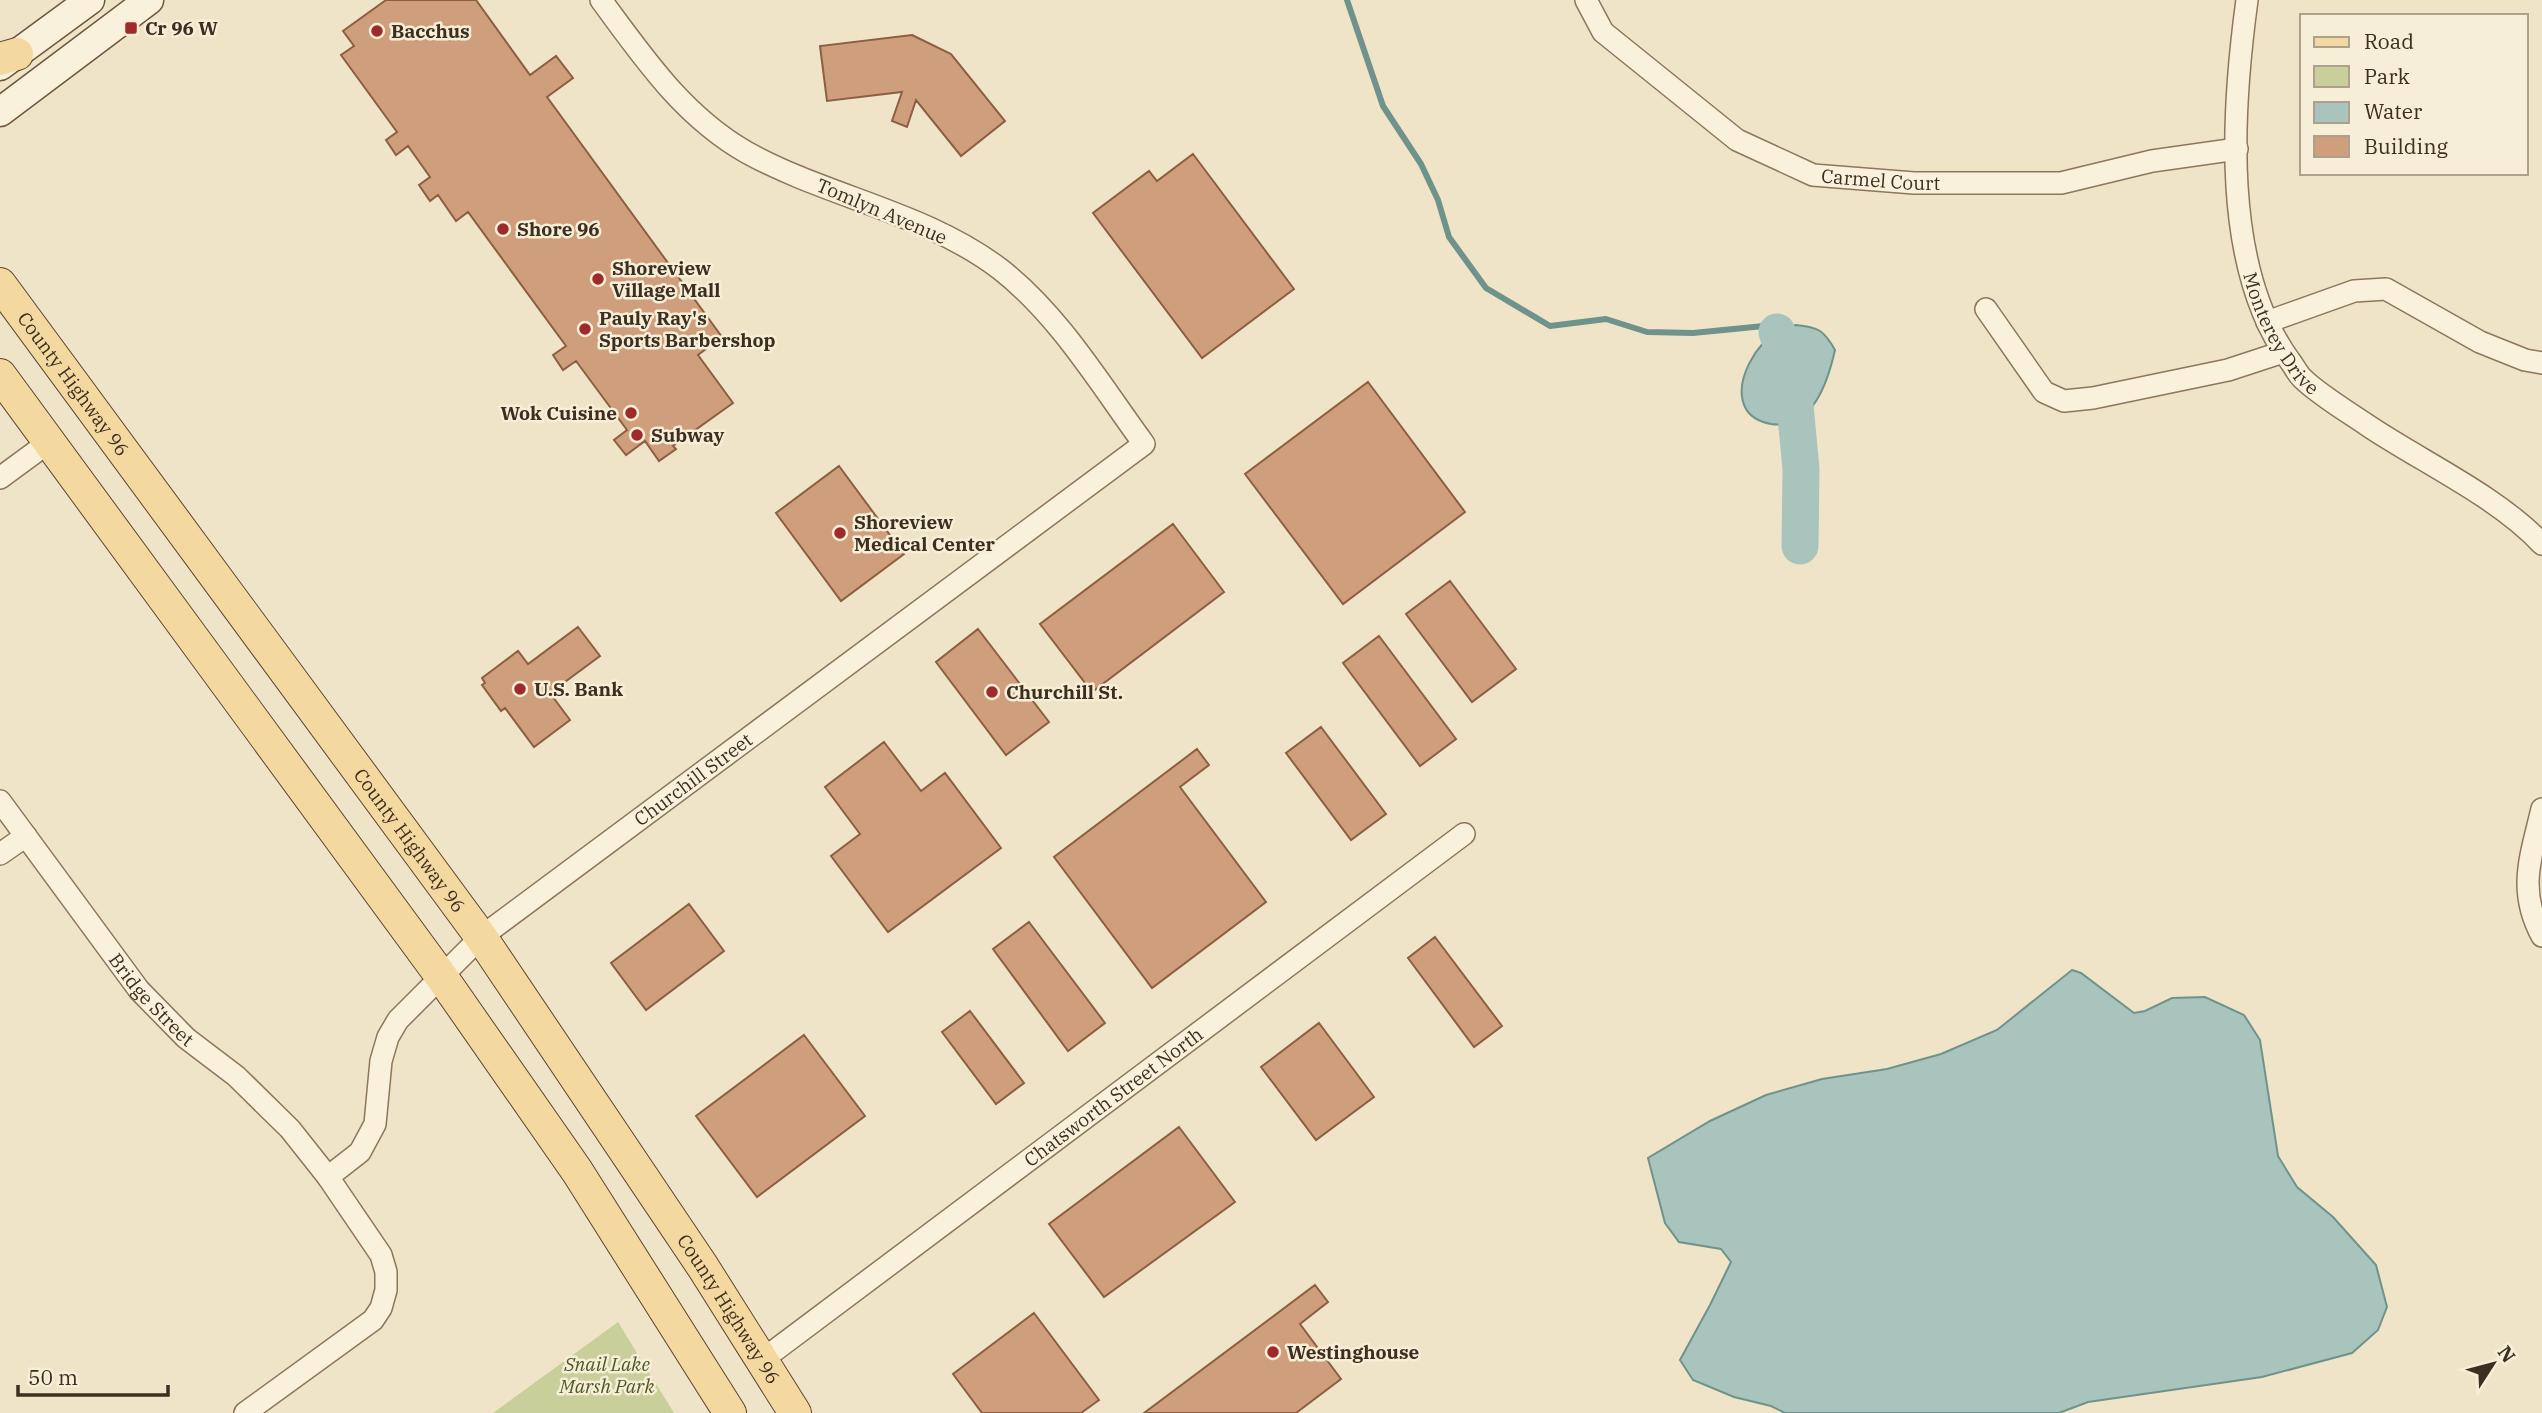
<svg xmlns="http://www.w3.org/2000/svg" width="2542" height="1413" font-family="'IBM Plex Serif',serif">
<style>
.green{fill:#c9cf9b}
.water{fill:#a9c4bc;stroke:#6f938a;stroke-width:2}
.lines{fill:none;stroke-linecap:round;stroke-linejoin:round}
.stream{stroke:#6f938a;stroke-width:6}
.river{stroke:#a9c4bc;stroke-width:37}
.building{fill:#cf9f7d;stroke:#8d5f41;stroke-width:2}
.minor-casing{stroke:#8d765c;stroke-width:24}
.secondary-casing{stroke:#6f573f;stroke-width:31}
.primary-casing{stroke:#5b4430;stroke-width:34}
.minor{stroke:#faf1dc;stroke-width:21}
.secondary{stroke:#faf1dc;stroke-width:28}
.primary{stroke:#f3d9a0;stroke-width:32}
.poi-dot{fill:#9e2a2b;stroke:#f7eed8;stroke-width:2.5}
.labels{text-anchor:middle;stroke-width:5;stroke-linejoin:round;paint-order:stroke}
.poi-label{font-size:19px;font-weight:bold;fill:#3d2e20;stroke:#f7eed8;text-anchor:start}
.street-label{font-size:19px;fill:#3d2e20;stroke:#f7eed8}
.park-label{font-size:19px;font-style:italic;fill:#4d5a26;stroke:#f7eed8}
</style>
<rect width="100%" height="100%" fill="#f0e4c8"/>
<path class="green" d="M618,1322L674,1413H493Z"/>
<path class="water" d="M1796,325C1818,327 1824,330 1835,350C1828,381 1813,430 1771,424C1761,422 1750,418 1745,407C1733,381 1757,342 1780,329C1785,327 1791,326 1796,325Z
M2072,970L2081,973L2134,1013L2145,1011L2172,998L2205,997L2244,1015L2260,1040L2278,1156L2297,1187L2333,1217L2376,1265L2387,1307L2378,1330L2352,1353L2262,1377L2088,1402L2059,1413H1785L1771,1406L1734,1397L1693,1380L1680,1360L1710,1305L1731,1262L1721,1249L1679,1242L1665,1223L1648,1158L1710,1121L1766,1095L1822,1079L1887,1069L1941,1054L1997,1030Z"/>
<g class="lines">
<path class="stream" d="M1347,0L1383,106L1421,164L1438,200L1449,237L1486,288L1550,326L1606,319L1647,332L1693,333L1764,326L1777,332"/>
<path class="river" d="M1777,332L1792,374L1801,469L1800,546"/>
</g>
<path class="building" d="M386,0H476L530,75L556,56L573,78L547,97L722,337L698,355L733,403L673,446L676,449L659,461L645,441L626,455L614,440L627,430L576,361L563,370L553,355L566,346L468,212L456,221L438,195L430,201L419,185L430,177L408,146L396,155L386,140L397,132L341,55L354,46L343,31Z
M912,35L951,54L1005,121L961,156L916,100L907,127L892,121L902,92L827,101L820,46Z
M1193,154L1294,289L1202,358L1093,213L1149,171L1157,181Z
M1368,382L1465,512L1343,604L1245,474Z
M839,466L904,554L841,601L776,513Z
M1173,524L1224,592L1092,692L1040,624Z
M1450,581L1516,669L1472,702L1406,614Z
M578,627L600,656L550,693L570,720L534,747L505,708L501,711L482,685L485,683L482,678L518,651L528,664Z
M978,629L1049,722L1006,755L936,662Z
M1379,636L1456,739L1420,766L1343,663Z
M1321,727L1386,814L1351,840L1286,753Z
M884,742L921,791L945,773L1001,848L888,932L831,856L860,834L825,787Z
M1197,749L1209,765L1180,787L1266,902L1152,988L1054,857Z
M689,904L724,951L646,1010L611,963Z
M1029,922L1105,1023L1068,1051L993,949Z
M1435,937L1502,1026L1474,1047L1408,958Z
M970,1011L1024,1083L996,1104L942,1032Z
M1319,1023L1374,1097L1316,1140L1261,1067Z
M804,1035L865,1116L757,1197L696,1116Z
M1179,1127L1235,1202L1104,1297L1049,1224Z
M1315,1285L1328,1302L1300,1324L1341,1379L1296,1413H1144Z
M1034,1313L1099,1400L1081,1413H982L953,1374Z"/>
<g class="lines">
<defs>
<g id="minor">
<path id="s1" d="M1586,0L1603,32L1737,140L1813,175L1914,183H2061L2152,161L2237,149"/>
<path id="s2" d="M2247,0C2232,110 2221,267 2290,361C2294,366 2297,373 2302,378C2318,394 2348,412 2367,425C2422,462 2497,496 2542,544"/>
<path d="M1986,309L2044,392L2064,401L2093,398L2228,370L2283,352"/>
<path d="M2267,322L2354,291L2386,289L2480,342L2525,360L2542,363"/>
<path d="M0,478L49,442"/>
<path id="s3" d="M0,801L139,990L186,1038L236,1076L290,1129L328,1177L381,1255L386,1272V1290L381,1308L373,1320L245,1413"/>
<path d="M2542,809C2531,856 2517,890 2542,936"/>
<path d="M0,854L26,836"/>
<path id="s4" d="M328,1177L360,1152L375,1124L381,1061L388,1037L398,1020L481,937L1144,444C1100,384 1059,315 1000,269C925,212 827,197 746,152C683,116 643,57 601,0"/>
<path id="s5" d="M762,1360L1464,834"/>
</g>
<path id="secondary" d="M0,66L90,0
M0,112L149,0"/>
<g id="primary">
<path d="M0,59L17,54"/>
<path id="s6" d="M0,284L481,937L703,1267L795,1413"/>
<path d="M0,375L441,976L577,1171L730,1413"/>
</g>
</defs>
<use href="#minor" class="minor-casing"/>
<use href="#secondary" class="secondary-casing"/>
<use href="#primary" class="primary-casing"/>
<use href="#minor" class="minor"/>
<use href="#secondary" class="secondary"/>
<use href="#primary" class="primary"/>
</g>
<g class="poi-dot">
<rect x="124" y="21" width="14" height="14" rx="3.5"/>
<circle cx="377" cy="31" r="7"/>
<circle cx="503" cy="229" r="7"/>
<circle cx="598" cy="279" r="7"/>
<circle cx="585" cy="329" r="7"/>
<circle cx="631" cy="413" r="7"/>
<circle cx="637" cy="435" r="7"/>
<circle cx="840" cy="533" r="7"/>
<circle cx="520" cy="689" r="7"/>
<circle cx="992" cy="692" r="7"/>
<circle cx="1273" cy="1352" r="7"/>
</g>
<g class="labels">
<g class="poi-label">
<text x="145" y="35">Cr 96 W</text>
<text x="391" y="38">Bacchus</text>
<text x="517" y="236">Shore 96</text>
<text x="612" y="275">Shoreview<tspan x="612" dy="22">Village Mall</tspan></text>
<text x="599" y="325">Pauly Ray's<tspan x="599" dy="22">Sports Barbershop</tspan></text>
<text x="617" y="420" text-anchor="end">Wok Cuisine</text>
<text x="651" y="442">Subway</text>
<text x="854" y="529">Shoreview<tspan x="854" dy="22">Medical Center</tspan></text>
<text x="534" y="696">U.S. Bank</text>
<text x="1006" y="699">Churchill St.</text>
<text x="1287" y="1359">Westinghouse</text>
</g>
<g class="street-label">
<text dy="7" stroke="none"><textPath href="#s1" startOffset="360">Carmel Court</textPath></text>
<text transform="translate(882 211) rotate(23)" y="7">Tomlyn Avenue</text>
<text dy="7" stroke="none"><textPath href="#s2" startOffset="343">Monterey Drive</textPath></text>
<text dy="7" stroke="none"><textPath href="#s6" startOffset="124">County Highway 96</textPath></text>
<text dy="7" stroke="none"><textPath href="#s4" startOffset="562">Churchill Street</textPath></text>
<text dy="7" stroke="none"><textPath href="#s6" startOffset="691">County Highway 96</textPath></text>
<text dy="7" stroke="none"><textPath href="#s3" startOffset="250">Bridge Street</textPath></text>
<text dy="7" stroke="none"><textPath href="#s5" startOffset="439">Chatsworth Street North</textPath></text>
<text dy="7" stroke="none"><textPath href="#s6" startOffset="1258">County Highway 96</textPath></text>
</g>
<g class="park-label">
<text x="607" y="1371">Snail Lake<tspan x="607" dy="22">Marsh Park</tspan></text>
</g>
</g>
<rect x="2300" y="14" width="228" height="161" fill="#f7eed8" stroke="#ada18e" stroke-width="2"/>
<rect x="2314" y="37" width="35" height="10" fill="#f3d9a0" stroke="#ada18e" stroke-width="2"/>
<text x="2364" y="49" font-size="21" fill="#3d2e20">Road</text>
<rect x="2314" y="66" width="35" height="21" fill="#c9cf9b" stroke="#ada18e" stroke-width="2"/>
<text x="2364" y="84" font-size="21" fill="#3d2e20">Park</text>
<rect x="2314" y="102" width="35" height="21" fill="#a9c4bc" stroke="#ada18e" stroke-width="2"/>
<text x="2364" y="119" font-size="21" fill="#3d2e20">Water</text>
<rect x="2314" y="136" width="35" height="21" fill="#cf9f7d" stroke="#ada18e" stroke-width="2"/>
<text x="2364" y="154" font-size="21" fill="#3d2e20">Building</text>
<g transform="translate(2493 1364) rotate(54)" stroke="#f7eed8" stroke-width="5" paint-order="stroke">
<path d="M0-5L12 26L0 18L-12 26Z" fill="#3d2e20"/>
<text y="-10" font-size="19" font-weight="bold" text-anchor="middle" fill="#3d2e20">N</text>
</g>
<path d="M18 1385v10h150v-10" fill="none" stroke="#3d2e20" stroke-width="3.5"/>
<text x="28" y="1385" font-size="21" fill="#3d2e20" stroke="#f7eed8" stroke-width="5" paint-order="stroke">50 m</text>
</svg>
